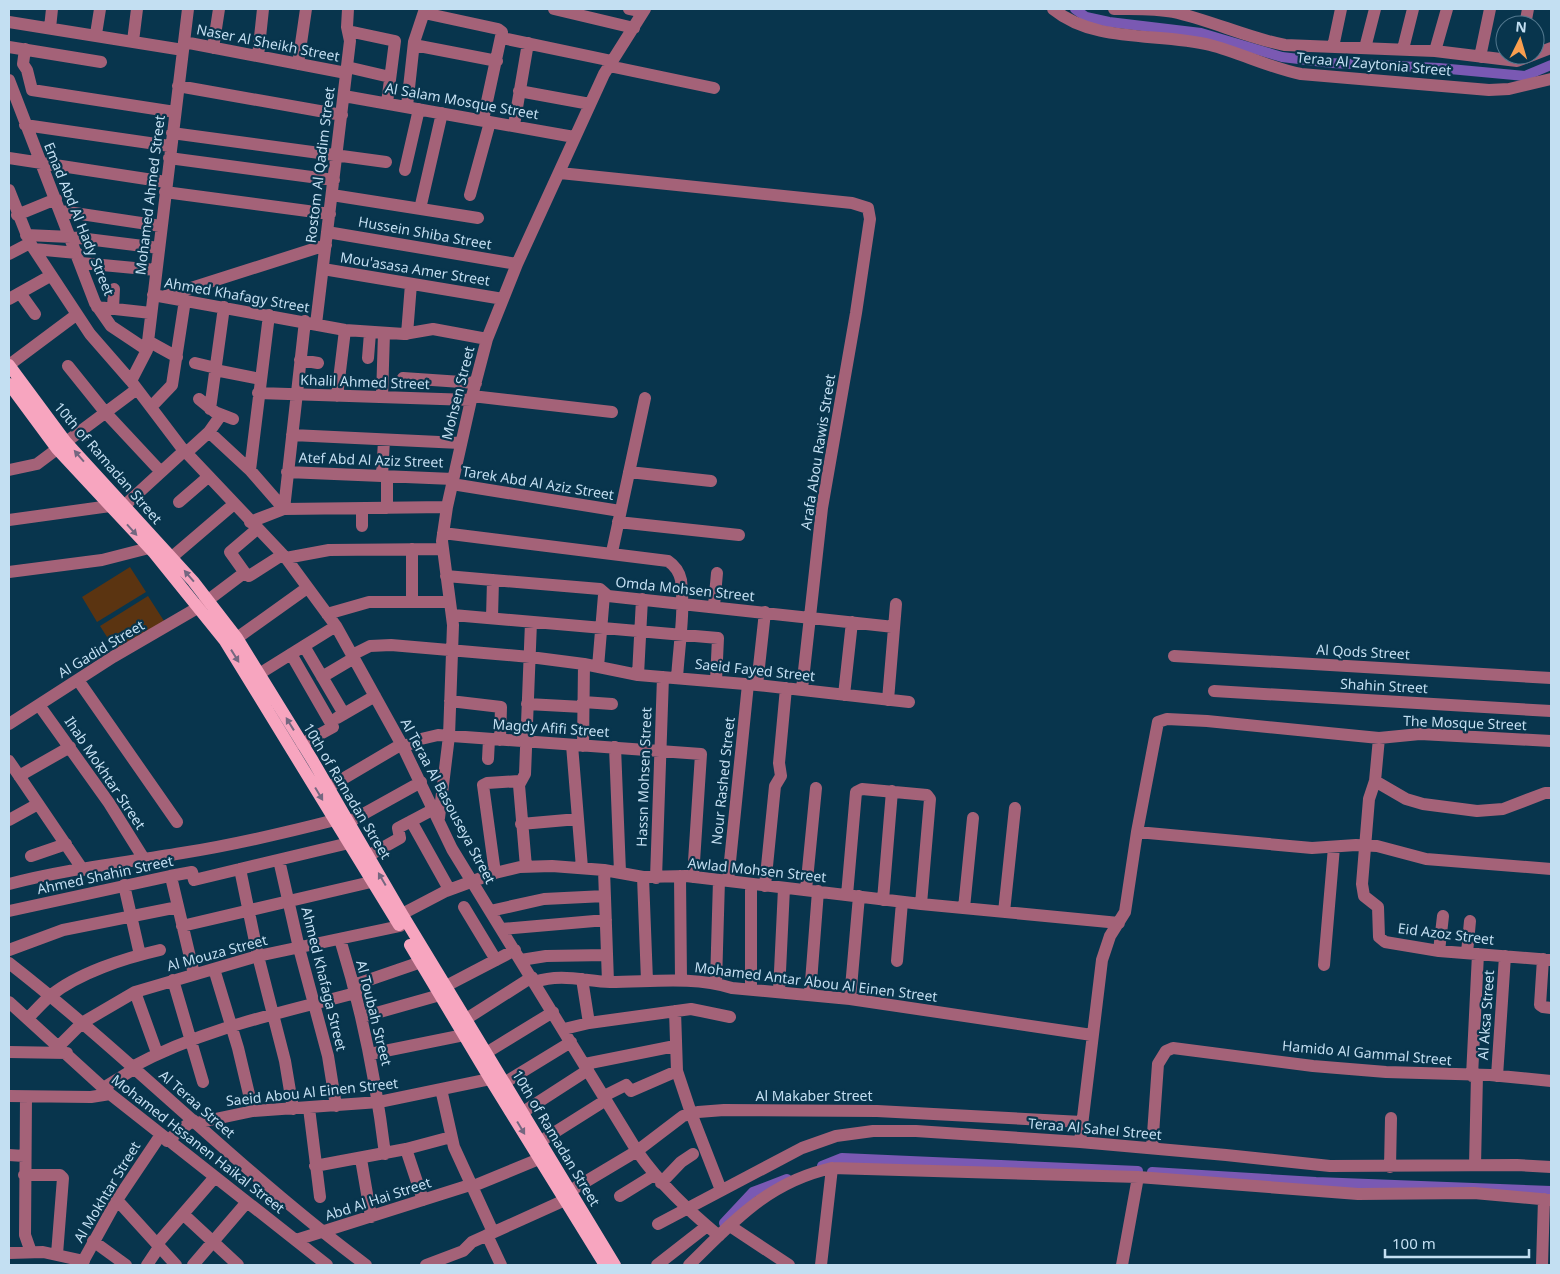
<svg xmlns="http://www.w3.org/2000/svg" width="1560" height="1274" font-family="'Noto Sans',sans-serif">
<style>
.garden{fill:#5b3411}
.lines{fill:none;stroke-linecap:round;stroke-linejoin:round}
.canal{stroke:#7a59b3;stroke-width:10}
.minor{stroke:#a46278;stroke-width:12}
.major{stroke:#f7a5bf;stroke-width:12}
.oneway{fill:#746780}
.labels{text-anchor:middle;stroke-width:4.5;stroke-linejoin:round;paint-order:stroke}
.street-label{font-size:14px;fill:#c3dff2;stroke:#08354d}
</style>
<rect width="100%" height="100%" fill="#08354d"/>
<path class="garden" d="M130,567L146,592L97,622L82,597Z
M148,596L164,621L116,651L100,626Z"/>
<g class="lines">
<path class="canal" d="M1075,9L1086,17L1109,22L1201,33L1282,57L1332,63L1439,68L1525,76L1551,65
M822,1166L842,1158L1138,1171
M1152,1172L1316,1182L1551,1191
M724,1223L753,1192L787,1179"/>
<path class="minor" d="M554,9L634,28
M629,9L643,12
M1053,9C1096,44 1159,32 1210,45C1241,53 1270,68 1301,74L1489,90L1509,89L1551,79
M1114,9C1133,9 1154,8 1173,12C1211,20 1247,38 1285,45L1435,51L1517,61L1551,48
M424,13L498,29L502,32L483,120
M9,22L183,50
M1525,25L1528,9
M50,28L52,9
M348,31L395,41L387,103
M96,34L100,9
M502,38L612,61
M133,41L137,9
M184,42L346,73
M414,45L497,61
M9,47L101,62
M1333,47L1341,9
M213,48L219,9
M1365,48L1375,9
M25,49L23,64L27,70L32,90L175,112
M1403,49L1413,9
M1435,51L1447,9
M258,56L263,9
M1480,57L1490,9
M298,64L306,9
M609,66L714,88
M347,67L390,77
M9,80L95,303L111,326L147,350
M178,86L342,115
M519,91L590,104
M344,96L574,137
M407,106L414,42L425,9
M25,125L170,146
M514,125L528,43
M172,133L386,162
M9,158L166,182
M169,158L334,180
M405,170L419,109
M560,173L852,203L868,208L870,219L856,313L822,508L802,689
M9,190L30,243L90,334L131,381L181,447L286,558L336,626L403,747L452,849L637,1151C660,1184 688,1210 719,1236
M165,192L330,214
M332,195L478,218
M470,195L490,122
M420,209L442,113
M61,211L161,226
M17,215L56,199
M327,232L517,264
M26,235L71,237L159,248
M34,249L77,253
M9,254L30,243
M81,263L156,270
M323,269L503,299
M20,293L35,314
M153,295L345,330L404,334L433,329L487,339
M166,296L326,245
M9,299L50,276
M97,307L151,313
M113,308L114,289
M316,324L350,41L347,27L348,9
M407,334L411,284
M148,341L177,357
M368,358L370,333
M300,360L318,363
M195,363L216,368
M9,365L76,315
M68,366L105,412L161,472
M215,370L260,379
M403,378L476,383
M131,381L147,350L188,9
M258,393L471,400
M337,396L345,330
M472,396L612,412
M382,397L384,333
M199,399L215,412L233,419
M151,407L172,385L185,300
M210,409L224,307
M209,432L250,470L284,509L305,321
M292,435L460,443
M66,442L137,389
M186,453L209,432L221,415
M9,470L37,464L57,449
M250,470L269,315
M287,472L453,479
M629,472L711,481
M382,476L384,440
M387,476V508
M452,484L620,511
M179,502L208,477
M124,506L184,451
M362,509V526
M9,520L110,506
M250,522L284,509L447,507
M618,522L739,535
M443,533L668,561C674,565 679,571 681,580C685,611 679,646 677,678
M612,552L645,398
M172,557L234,504
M286,558L329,550L443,549
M9,572L102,560L149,548
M245,573L230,552L257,529
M446,576L600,589L608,596L894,627
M412,602V549
M714,606L717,573
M327,614L369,602H450
M453,615L718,638L716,681
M492,618L493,580
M237,638L307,588
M304,646L344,714
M291,654L333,727L302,744
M352,655L370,646L391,645L530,657L584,664L638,675L757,685L909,702
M1174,656L1551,678
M598,667L604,595
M259,674L336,626
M638,675L642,599
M322,677L354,658
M78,680L177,822
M757,685L765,612
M1214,691L1551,711
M844,695L852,622
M888,700L896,604
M450,701L501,707L500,740
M583,702L612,704
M527,704L583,707
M39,705L109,803L144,859
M337,718L375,696
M9,724L113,657L199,607L244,573L249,576L282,555
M1379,738L1375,781L1369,799L1362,884L1364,896L1378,907L1379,937L1385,942L1439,951L1551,960
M572,745L582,868
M583,746L584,664
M403,747L421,739L438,735L701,754L693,877
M615,747L620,872
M488,759L489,739
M9,761L83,870
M19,776L70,747
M1375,781L1406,799L1423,804L1477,811L1503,809L1545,793H1551
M329,787L402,744
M439,818L449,736L453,625L442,541L447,507L471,400L487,339L517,264L604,74L645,9
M9,820L38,804
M411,821L449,889
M349,822L421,782
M521,824L578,819
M1137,832L1312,848L1356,845L1377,846L1426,859L1551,869
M31,856L66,844
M368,856L400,838L398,828L434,809
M279,860L299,948L328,1056L336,1106
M526,867L519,785L525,774L531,622
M240,869L258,956L285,1061L293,1109
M604,870L608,982
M495,873L483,785L487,783L519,781
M680,876L681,980
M171,877L194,974
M643,877L647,981
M656,878L663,677
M728,881L748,684
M9,884C65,869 124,863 182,853C233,845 284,833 335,820
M124,885L140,955
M765,886L775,786L781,776L779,763L786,688
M806,890L816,788
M847,895L856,792L862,789L927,795L930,799L921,904
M883,900L892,791
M464,907L496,960
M964,908L973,818
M9,911L170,876L192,872L194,880L349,843
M490,911L544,899L605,896
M1004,912L1015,808
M402,914L446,891L495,873L520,867L552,866L604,870L643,877L686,876L921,904L1119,923
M182,926L371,882
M501,929L606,920
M340,939C362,1010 376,1080 385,1154
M9,950L63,930L178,907
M1439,951L1443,916
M1467,953L1470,921
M1543,959L1540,1005L1543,1007L1551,1008
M521,960L546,956L607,955
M897,961L902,902
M9,963C132,1059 241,1172 366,1265
M1324,965L1334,847
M214,969L238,1048L253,1111
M582,979L589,1023
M173,980L203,1082
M535,982C560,973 585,981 610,982C651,982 693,976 732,988L850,999L1092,1035
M716,983L719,880
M354,985L421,962
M446,986L515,950
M751,989V884
M135,992L157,1053
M779,992L784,888
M810,995L818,891
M850,999L859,896
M9,1002L110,1094L327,1265
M675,1011L677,1071L691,1113L721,1190
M362,1017L440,995
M28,1018C35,1011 42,1003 50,996C78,973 125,958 160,950
M466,1019L532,977
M564,1029L589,1023L691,1009L730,1017
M59,1046L82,1023L135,992L258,956L400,926
M9,1052L67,1053
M486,1053L553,1012
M370,1054L464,1035
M585,1064L675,1046
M132,1067C202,1029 279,1013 356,993
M1472,1076L1478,954
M1497,1076L1505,956
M504,1083L571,1042
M103,1088L134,1069
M441,1089L454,1147L493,1232
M9,1096L91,1097L110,1094
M604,1096L626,1085L631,1091L677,1071
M26,1097L25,1235L31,1252
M309,1108L320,1197
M523,1112L588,1070
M196,1123L253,1111L379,1102L490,1079
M167,1141L193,1120
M541,1141L606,1100
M1080,1142L1102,960L1110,936L1125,912L1137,832L1158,722L1167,719L1207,721L1379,738L1420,734L1551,741
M1152,1148L1158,1064L1166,1051L1173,1048L1313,1066L1386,1072L1490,1075L1551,1081
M406,1149L423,1200
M9,1155L24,1156
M361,1159L371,1217
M1475,1165L1477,1075
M315,1166L406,1149L451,1137
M1390,1167L1391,1118
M24,1175H60L63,1178L57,1254
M661,1183L681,1162L693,1154
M471,1187L539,1159
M570,1191L637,1151L683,1116L698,1112L724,1110L877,1111L1082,1122
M620,1196L654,1175
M117,1200L176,1265
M183,1214L238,1265
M658,1224L802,1148L836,1136L873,1131H916L1080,1142L1226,1155L1330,1166L1517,1165L1551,1167
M730,1226L789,1265
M487,1235L501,1265
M296,1240L470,1185
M93,1241L126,1265
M157,1244L215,1177
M9,1253L43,1252L84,1261
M81,1265L117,1200L160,1136
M147,1265L159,1247
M193,1265L247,1202
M426,1265L463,1251L472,1242L565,1200
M657,1265L707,1226
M689,1265C733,1222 768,1182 832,1168L1138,1177L1358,1194L1474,1193L1551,1200
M821,1265L832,1168
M1122,1265L1138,1177
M1542,1265L1544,1199"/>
<path class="major" d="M9,365L66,442L193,581L237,638L313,761L402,914L615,1265
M9,384L57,449L154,553L225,641L399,925
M410,945L490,1079L605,1265"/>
</g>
<defs><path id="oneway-solid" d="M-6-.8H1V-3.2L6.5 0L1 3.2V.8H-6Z" transform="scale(1.25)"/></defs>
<g class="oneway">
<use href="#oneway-solid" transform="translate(79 456) rotate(-131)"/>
<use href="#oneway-solid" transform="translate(132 530) rotate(48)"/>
<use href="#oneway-solid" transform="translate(189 576) rotate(-131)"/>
<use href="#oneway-solid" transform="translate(235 656) rotate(58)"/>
<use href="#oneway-solid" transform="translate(290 724) rotate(-122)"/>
<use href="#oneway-solid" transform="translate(319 794) rotate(59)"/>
<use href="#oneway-solid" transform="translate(382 879) rotate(-120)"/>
<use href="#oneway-solid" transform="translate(521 1128) rotate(59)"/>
</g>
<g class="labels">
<g class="street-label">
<text transform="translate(268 43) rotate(11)" y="5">Naser Al Sheikh Street</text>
<text transform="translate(1374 64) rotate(5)" y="5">Teraa Al Zaytonia Street</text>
<text transform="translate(462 101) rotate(10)" y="5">Al Salam Mosque Street</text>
<text transform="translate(320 165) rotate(-83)" y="5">Rostom Al Qadim Street</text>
<text transform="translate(150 195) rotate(-83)" y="5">Mohamed Ahmed Street</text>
<text transform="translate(79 219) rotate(68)" y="5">Emad Abd Al Hady Street</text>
<text transform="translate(425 233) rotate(10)" y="5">Hussein Shiba Street</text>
<text transform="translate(415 269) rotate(9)" y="5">Mou'asasa Amer Street</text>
<text transform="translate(237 295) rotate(10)" y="5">Ahmed Khafagy Street</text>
<text transform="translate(365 382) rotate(2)" y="5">Khalil Ahmed Street</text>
<text transform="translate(458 393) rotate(-76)" y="5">Mohsen Street</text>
<text transform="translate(818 452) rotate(-81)" y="5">Arafa Abou Rawis Street</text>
<text transform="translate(371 460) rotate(2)" y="5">Atef Abd Al Aziz Street</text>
<text transform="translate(108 463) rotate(49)" y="5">10th of Ramadan Street</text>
<text transform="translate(538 483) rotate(9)" y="5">Tarek Abd Al Aziz Street</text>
<text transform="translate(685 589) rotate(6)" y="5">Omda Mohsen Street</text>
<text transform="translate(101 649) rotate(-31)" y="5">Al Gadid Street</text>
<text transform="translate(1363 652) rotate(3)" y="5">Al Qods Street</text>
<text transform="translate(755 670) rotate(6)" y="5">Saeid Fayed Street</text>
<text transform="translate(1384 686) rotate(3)" y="5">Shahin Street</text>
<text transform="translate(1465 723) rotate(2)" y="5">The Mosque Street</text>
<text transform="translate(551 728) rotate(4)" y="5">Magdy Afifi Street</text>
<text transform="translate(105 773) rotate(56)" y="5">Ihab Mokhtar Street</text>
<text transform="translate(644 777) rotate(-88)" y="5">Hassn Mohsen Street</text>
<text transform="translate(723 781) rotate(-84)" y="5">Nour Rashed Street</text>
<text transform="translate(347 791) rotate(59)" y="5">10th of Ramadan Street</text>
<text transform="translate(448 801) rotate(62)" y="5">Al Teraa Al Basouseya Street</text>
<text transform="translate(757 870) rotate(6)" y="5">Awlad Mohsen Street</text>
<text transform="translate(105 875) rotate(-12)" y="5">Ahmed Shahin Street</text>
<text transform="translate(1446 934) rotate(7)" y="5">Eid Azoz Street</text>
<text transform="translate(217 953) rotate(-15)" y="5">Al Mouza Street</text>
<text transform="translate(324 979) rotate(76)" y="5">Ahmed Khafaga Street</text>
<text transform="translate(816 982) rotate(7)" y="5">Mohamed Antar Abou Al Einen Street</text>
<text transform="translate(374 1013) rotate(76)" y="5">Al Toubah Street</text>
<text transform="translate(1486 1015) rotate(-86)" y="5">Al Aksa Street</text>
<text transform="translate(1367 1053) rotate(5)" y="5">Hamido Al Gammal Street</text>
<text transform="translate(312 1092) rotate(-6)" y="5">Saeid Abou Al Einen Street</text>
<text x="814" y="1101">Al Makaber Street</text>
<text transform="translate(197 1104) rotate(41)" y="5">Al Teraa Street</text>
<text transform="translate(1095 1129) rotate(5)" y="5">Teraa Al Sahel Street</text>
<text transform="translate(556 1138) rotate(59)" y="5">10th of Ramadan Street</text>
<text transform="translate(198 1144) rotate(38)" y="5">Mohamed Hssanen Haikal Street</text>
<text transform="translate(107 1192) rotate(-59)" y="5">Al Mokhtar Street</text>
<text transform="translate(378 1199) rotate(-18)" y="5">Abd Al Hai Street</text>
</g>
</g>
<rect width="1560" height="1274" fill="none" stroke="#c3dff2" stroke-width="20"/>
<g transform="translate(1520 40) rotate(5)"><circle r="24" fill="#08354d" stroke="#53798f"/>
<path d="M0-4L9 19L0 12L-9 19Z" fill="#fa9f4f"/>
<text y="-8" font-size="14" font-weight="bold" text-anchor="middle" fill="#c3dff2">N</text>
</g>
<path d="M1385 1249v8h144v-8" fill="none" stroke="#c3dff2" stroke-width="2.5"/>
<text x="1392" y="1249" font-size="15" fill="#c3dff2" stroke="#08354d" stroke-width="4" paint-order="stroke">100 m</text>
</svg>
